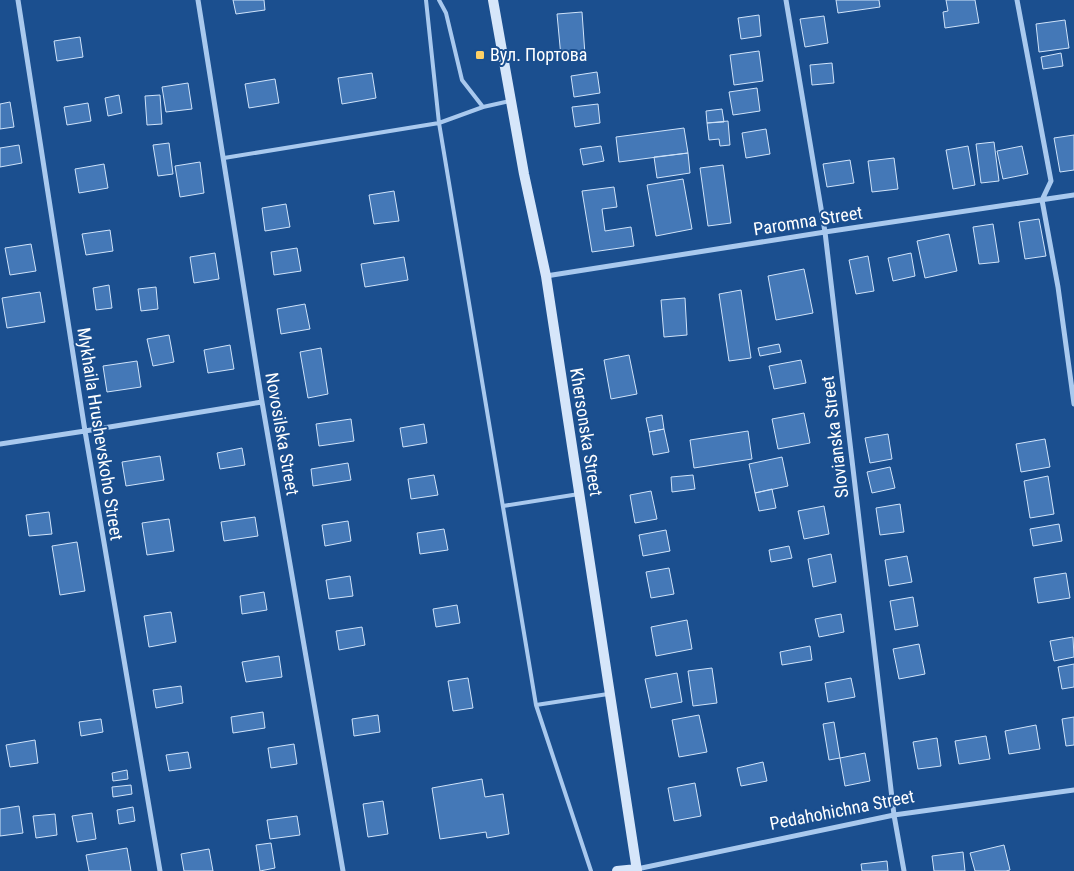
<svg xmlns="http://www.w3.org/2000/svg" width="1074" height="871" font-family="'Roboto Condensed',sans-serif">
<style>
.building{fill:#4478b7;stroke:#cfe3fa}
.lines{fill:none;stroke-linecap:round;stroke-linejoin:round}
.lane{stroke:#a9c9ee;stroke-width:4}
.street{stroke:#a9c9ee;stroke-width:5}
.secondary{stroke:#d6e6fa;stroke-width:10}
.poi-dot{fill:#ffd166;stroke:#1b4f8f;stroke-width:2}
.labels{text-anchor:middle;stroke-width:4;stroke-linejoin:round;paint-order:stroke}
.poi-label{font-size:18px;fill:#fff;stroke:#1b4f8f;text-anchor:start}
.street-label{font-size:18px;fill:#fff;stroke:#1b4f8f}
</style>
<rect width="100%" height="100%" fill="#1b4f8f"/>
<path class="building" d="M233,0H264L265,10L236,14Z
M836,0H879L880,7L838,13Z
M946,0H975L979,23L945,28L943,12L948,11Z
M582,12L585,55L561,57L557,14Z
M759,15L761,36L741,39L738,18Z
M824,16L828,43L805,47L800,19Z
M1065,20L1069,48L1039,52L1036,24Z
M80,37L83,57L57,61L54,41Z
M759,51L763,81L734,85L730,55Z
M1061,53L1063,66L1043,69L1041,57Z
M832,63L834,83L812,85L810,65Z
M597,72L600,93L574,97L571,76Z
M372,73L376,98L342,104L338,78Z
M275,79L279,103L249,108L245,84Z
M188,83L192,109L166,112L162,87Z
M757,88L760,111L733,115L729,92Z
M119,95L122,113L108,116L105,98Z
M160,95L162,124L147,125L145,96Z
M10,102L14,127L0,129V104Z
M88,103L91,121L67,125L64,107Z
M598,104L600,123L575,127L572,107Z
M722,109L724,122L707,123L706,111Z
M728,121L730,145L720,146L719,139L709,140L707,123Z
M684,128L688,153L619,162L616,137Z
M766,129L770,154L746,158L742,133Z
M1074,135V170L1060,172L1054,138Z
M994,142L999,181L981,183L976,144Z
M169,143L173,174L158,176L153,145Z
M19,145L22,163L0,167V148Z
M601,146L604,161L583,165L580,149Z
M968,146L975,185L953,189L946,150Z
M1022,146L1028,174L1003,179L997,151Z
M688,153L690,173L657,178L654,157Z
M894,158L898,189L872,192L868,161Z
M850,160L854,183L827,187L823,164Z
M200,162L204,193L180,197L175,166Z
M104,164L108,188L79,193L75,169Z
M723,165L731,223L708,226L700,168Z
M683,179L692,229L656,236L647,185Z
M614,187L617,207L602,209L605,231L631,227L634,246L592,252L582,191Z
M394,191L399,221L374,224L369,195Z
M286,204L290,227L265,231L262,208Z
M1039,219L1046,256L1025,259L1019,222Z
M993,224L999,262L979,264L973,227Z
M110,230L113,251L86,255L82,234Z
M949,234L957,271L925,278L917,241Z
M31,244L36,271L10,275L5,248Z
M297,248L301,271L274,275L271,252Z
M215,253L219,279L194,283L190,257Z
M911,253L915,276L893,281L888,258Z
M868,256L874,291L856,294L849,260Z
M404,257L408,280L365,287L361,264Z
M804,269L813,313L776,320L768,276Z
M109,285L112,308L96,310L93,288Z
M156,287L158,309L141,311L138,289Z
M741,290L751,358L729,361L719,294Z
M40,292L45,322L7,328L2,298Z
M685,298L687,335L664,337L661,300Z
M305,304L310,329L281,334L277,309Z
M169,335L174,362L153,366L147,339Z
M779,344L781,352L760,356L758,348Z
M230,345L234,369L208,373L204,350Z
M321,348L328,394L308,398L300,352Z
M629,355L637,394L611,399L604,360Z
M801,360L806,383L774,389L769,366Z
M137,361L141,387L107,392L103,366Z
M804,413L810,443L778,449L772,419Z
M662,415L664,429L649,432L646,418Z
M351,419L354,441L319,446L316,424Z
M424,424L427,443L403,447L400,428Z
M664,429L669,452L653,455L649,432Z
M748,431L752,459L694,468L690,440Z
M888,434L892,459L870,463L865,438Z
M1045,439L1050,467L1021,472L1016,444Z
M242,448L245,465L220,469L217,453Z
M160,456L164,480L126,486L122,462Z
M782,457L788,486L755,493L749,464Z
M348,463L351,480L313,486L311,469Z
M890,467L895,488L872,493L867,472Z
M434,475L438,495L411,499L408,479Z
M693,475L695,489L672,492L671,477Z
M1048,476L1054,514L1030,518L1024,481Z
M772,489L776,508L759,511L755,493Z
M651,491L657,519L635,523L630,495Z
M900,504L904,532L880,535L876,508Z
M824,506L829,534L804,539L798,511Z
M49,512L52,534L29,536L26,515Z
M255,517L258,536L224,541L221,522Z
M169,519L174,551L147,555L142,523Z
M348,521L351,541L325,546L322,525Z
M1059,524L1062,541L1033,546L1030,529Z
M444,529L448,550L420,554L417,533Z
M666,530L670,551L643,556L639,535Z
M77,542L85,591L60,595L52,546Z
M789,546L792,558L771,562L769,550Z
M831,554L836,582L813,587L808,559Z
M907,556L912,582L889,586L885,560Z
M669,568L674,594L651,598L646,572Z
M1066,573L1070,598L1038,603L1034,578Z
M350,576L353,596L329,599L326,580Z
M264,592L267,610L242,614L240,596Z
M913,597L918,626L895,630L890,601Z
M457,605L460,623L436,627L433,609Z
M171,612L176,642L149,647L144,616Z
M841,614L844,632L819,637L815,619Z
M687,620L692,649L656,656L651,627Z
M362,627L365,645L339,650L336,631Z
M1073,637L1074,657L1054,661L1050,641Z
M919,644L925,674L899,679L893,649Z
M810,646L812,660L782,665L780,652Z
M279,656L282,677L246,682L242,662Z
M1074,664V687L1062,689L1058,667Z
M712,668L717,703L693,706L688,671Z
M677,673L682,702L651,708L645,679Z
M468,678L473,708L453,711L448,681Z
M851,678L855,697L828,702L825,683Z
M181,686L183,703L156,708L153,690Z
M263,712L265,728L233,733L231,717Z
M378,715L380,732L354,736L352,719Z
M699,715L707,752L679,757L672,720Z
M1074,717V745L1066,746L1062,719Z
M101,719L103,732L81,736L79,722Z
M834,722L840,758L829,760L823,724Z
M1036,725L1040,749L1009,754L1005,731Z
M986,736L990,759L959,764L955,741Z
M937,738L941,766L918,769L913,742Z
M35,740L38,763L10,767L6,745Z
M294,744L297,764L271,768L268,748Z
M188,752L191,768L169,771L166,755Z
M865,753L870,781L845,786L840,758Z
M763,762L767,781L741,786L737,768Z
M127,770L128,779L113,781L112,773Z
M482,779L485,797L503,794L509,834L487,838L486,832L440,839L432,788Z
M695,783L701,816L674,821L668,788Z
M131,785L132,794L113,797L112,787Z
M383,801L388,834L368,837L363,804Z
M19,806L23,833L0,836V809Z
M133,807L135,821L119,824L117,810Z
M92,813L96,839L77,842L72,816Z
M55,814L57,835L36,838L33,816Z
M297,816L300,835L270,839L267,820Z
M271,843L275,868L260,871L256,845Z
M1004,845L1010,870L1006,871H975L970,853Z
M127,848L131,871H89L86,855Z
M209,849L213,871H184L181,854Z
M963,852L965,871H934L932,856Z
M887,861L888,871H862L861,864Z"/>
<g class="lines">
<path class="lane" d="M426,0L439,123L536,705L591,871
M439,0L446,13L462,80L483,107
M224,158L439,123L483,107L510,101
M503,506L579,494
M536,705L608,694"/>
<path class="street" d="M18,0L85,431L160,871
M198,0L262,402L343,871
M786,0L825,232L894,815L904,871
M1017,0L1051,181L1042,200L1058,287L1074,404
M546,276L825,232L1074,195
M0,444L85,431L262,402
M637,869L894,815L1074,790"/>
<path class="secondary" d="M493,0L524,174L546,276L637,871
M617,871L637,869"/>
</g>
<rect class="poi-dot" x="475" y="50" width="10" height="10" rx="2.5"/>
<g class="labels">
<g class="poi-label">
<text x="490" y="61">Вул. Портова</text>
</g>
<g class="street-label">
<text transform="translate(808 221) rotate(-9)" y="6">Paromna Street</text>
<text transform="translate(586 432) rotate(81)" y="6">Khersonska Street</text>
<text transform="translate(100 434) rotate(81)" y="6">Mykhaila Hrushevskoho Street</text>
<text transform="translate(282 434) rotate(80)" y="6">Novosilska Street</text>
<text transform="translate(835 437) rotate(-97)" y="6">Slovianska Street</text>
<text transform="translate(842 810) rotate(-11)" y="6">Pedahohichna Street</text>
</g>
</g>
</svg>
